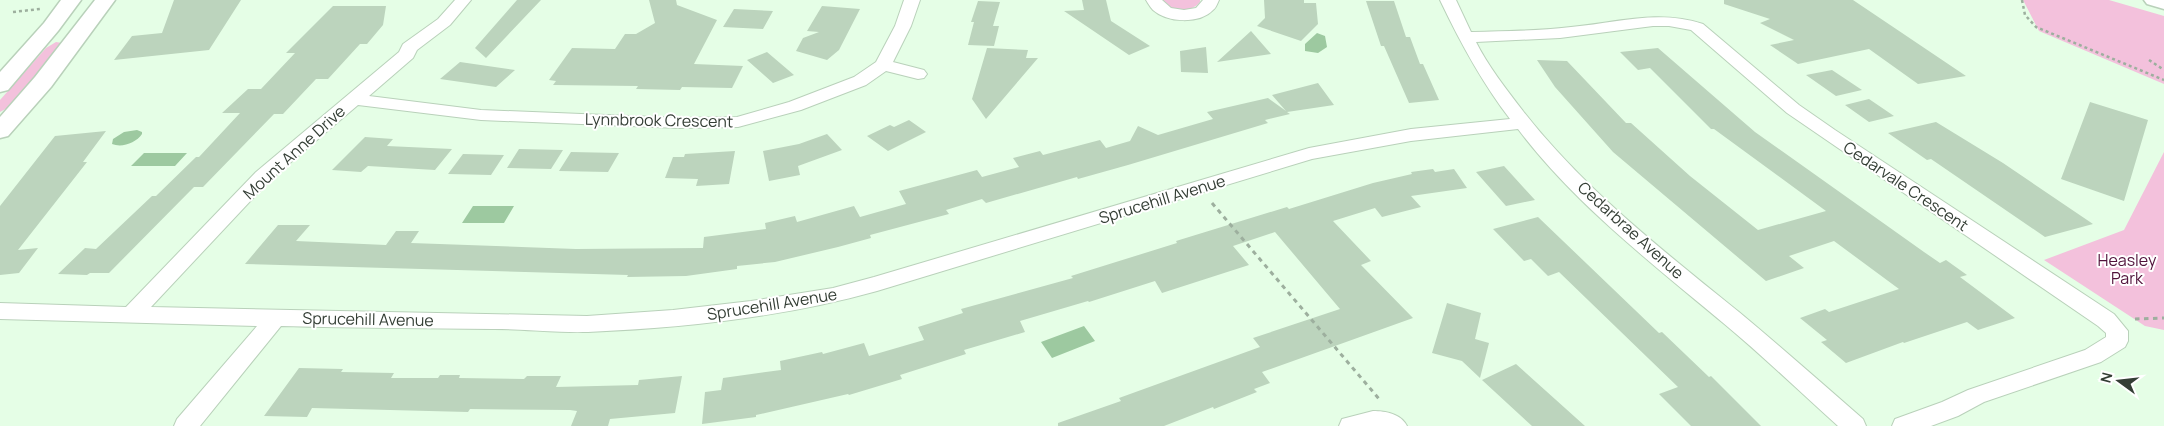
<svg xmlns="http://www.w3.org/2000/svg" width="2164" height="426" font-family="Manrope,sans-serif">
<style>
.green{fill:#f3c1dc}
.water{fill:#9dc9a0}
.building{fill:#bcd4bd}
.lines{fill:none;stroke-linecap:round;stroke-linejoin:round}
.minor-casing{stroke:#b9d1ba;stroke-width:2}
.tertiary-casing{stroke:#b9d1ba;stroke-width:3}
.path-far1{stroke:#9daf9e;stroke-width:2.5;stroke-dasharray:3 3;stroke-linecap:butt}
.path{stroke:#9daf9e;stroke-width:3;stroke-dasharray:4.5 4.5;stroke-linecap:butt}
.minor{fill:#fff;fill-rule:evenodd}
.tertiary{fill:#fff;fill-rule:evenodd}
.labels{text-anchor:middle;stroke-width:4;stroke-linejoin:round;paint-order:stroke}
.street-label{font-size:16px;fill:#343e35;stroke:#fff}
.park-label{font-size:16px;fill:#51123b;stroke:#fff}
</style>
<rect width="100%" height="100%" fill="#e5fee6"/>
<path class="green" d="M1163,0H1200V2C1192,13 1169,13 1163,0Z
M2023,0H2109L2164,16V84L2039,31Z
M56,42L62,43L63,45L9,107L0,112V100L46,48Z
M2164,152V330L2145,326L2044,260L2124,230Z"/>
<path class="water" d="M1317,33L1325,36L1327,47L1318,53L1305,51V44Z
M137,130L142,132V134C136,143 122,148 112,144L113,139L124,132Z
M144,153H187L175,166H131Z
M473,206H514L504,223H462Z
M1084,326L1095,341L1052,358L1041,342Z"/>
<path class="building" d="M174,0H241L209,50L114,60L132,36L162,33Z
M517,0H541L486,58L475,48Z
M649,0H676L677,5L717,20L694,64L743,66L732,88L682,87L680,90L636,89L638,86L553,85L556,81L549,80L572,48L615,49L625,34H636L655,23Z
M1082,0H1106L1111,21L1150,46L1129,55L1064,11L1084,10Z
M1264,0H1304V3H1316L1318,24L1301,41L1257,26L1265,18Z
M1724,0H1853L1966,76L1918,84L1869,49L1798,64L1770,45L1794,40L1760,23L1770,19L1724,4Z
M978,1L1000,2L993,26H999L994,46L968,45L974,22H971Z
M1366,1H1394L1406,37H1410L1420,64H1423L1439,100L1409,103L1384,46H1381Z
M333,6H386L383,25L367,44H360L328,79H316L283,114H274L203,187H194L109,273H90L87,275L58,274L85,248L96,249L152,196H156L196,157H199L240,113H222L248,89H261L295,53H286Z
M822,6L860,9L839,50L827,60L796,51L803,38L819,32L807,31Z
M734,9L773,11L763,29L723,27Z
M1251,31L1271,54L1217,62Z
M1206,47L1208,73L1181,72L1180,51Z
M987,48L1028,50L1026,58H1038L986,119L972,99Z
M1658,48L1755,132L1924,252L1940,263L1946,260L1967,275L1960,277L2015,318L1978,330L1967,322L1904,343L1903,342L1846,363L1821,342L1827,340L1800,318L1825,309L1829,312L1899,289L1834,241L1789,256L1804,268L1766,281L1613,152L1555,87L1537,60L1567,61L1626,123H1631L1690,176L1758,230L1826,211L1714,129H1711L1650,68L1638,70L1620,52Z
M767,52L794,75L773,83L747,60Z
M460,62L515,70L496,87L440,79Z
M1832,70L1862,90L1836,96L1806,75Z
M1318,83L1334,105L1287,112L1290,114L1265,120L1268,123L1128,165L1078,179L1077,177L986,203L982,199L946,210L949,214L870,235L871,238L838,247L775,262L737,266V269L686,276L627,277L628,275L245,264L278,225H310L296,241L386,245L396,231H419L411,243L576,249L703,248L704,237L766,229L765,223L795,216L797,222L854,206L860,217L906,204L899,191L977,170L982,177L1019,167L1013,158L1040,151L1043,155L1100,140L1106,148L1130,141L1138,126L1158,135L1213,119L1207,112L1268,98L1286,111L1272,95Z
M1869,99L1894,116L1869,122L1845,105Z
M2090,102L2148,120L2124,201L2061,179Z
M909,120L926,132L888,151L867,136L890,125L894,127Z
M1936,122L2003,163L2093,224L2045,237L1931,159L1927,160L1888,133Z
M106,131L83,162H87L18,250L38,248L19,273L0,275V206L55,136Z
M827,134L842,150L798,166L800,175L769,181L763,151L799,144Z
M365,137L393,139L387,146L452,149L435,170L368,166L361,172L332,170Z
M519,149L563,150L551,169L507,168Z
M735,151L729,184L696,186L698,179L665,178L673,157H684L685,154Z
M571,152L619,153L608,172L559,171Z
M463,154L504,155L491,175L448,174Z
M1504,166L1535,200L1506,206L1476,172Z
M1433,169L1435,172L1454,169L1467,188L1411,196L1421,207L1382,217L1375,208L1333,221L1371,261L1361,265L1413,318L1262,372L1270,383L1254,389L1257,392L1214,409L1213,407L1164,426H1058V423L1121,401L1119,398L1260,347L1253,338L1340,309L1275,232L1233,246L1249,265L1162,293L1155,281L1089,302L1088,301L1020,321L1025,332L964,350L966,354L900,375L902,379L849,395L848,394L756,415V417L702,424L705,392L721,390L723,378L781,370L780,361L822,352L823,354L864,343L869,356L924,340L918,327L963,313L961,309L1073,278L1071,276L1177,243L1176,241L1287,207L1289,209L1373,183L1412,174L1411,172Z
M1538,217L1659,333L1662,332L1709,377L1711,376L1761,426H1691L1659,394L1678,387L1559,272L1548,276L1531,259L1524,261L1493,229Z
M1447,303L1481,313L1475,339L1489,343L1480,378L1462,361L1432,353Z
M1516,364L1585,426H1532L1482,380Z
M299,368L343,369L341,372L394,373L391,378H438L440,375H460L459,378L524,379L527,376H561L556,387L638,385L639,380L682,376L675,413L610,419L608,426H571L577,411L570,410L470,409L468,412L312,408L307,417L264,416Z"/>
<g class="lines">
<defs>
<path id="minor" d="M455,0H471L450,25L417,50L413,58L369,96L481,110L679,118L737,117L789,102L854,77L876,62L895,26L904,0H920L911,26L893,62L924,70L927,74L924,78L918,79L886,71L866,85L801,110L738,127L679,128L481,120L358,105L270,180L151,307L587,316L673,310L751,301L833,288L874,277L1309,148L1411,129L1510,119C1481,81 1460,42 1440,0H1456L1471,32C1505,31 1538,31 1571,27C1616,23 1658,9 1703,24L1799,105L1835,130L2114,314L2128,331V341L2125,347L2101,362L1984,402L1958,416L1931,426H1892L1895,419L1942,402L1968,390L2085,350L2106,337V333L2098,326L1787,113L1691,30L1669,26H1653L1560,38L1476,42C1488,66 1506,89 1523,111C1584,189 1662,250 1739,312C1781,347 1822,383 1863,419L1866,426H1838C1799,391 1762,355 1722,322C1650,262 1574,203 1518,129L1411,141L1312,159L877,291C784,317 685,328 588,332C557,333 525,329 494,329C423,328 352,328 281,326L200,426H174L177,419L257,326L0,319V303L126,307L256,172L399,52L403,44L438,19Z
M1146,0H1162L1171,8L1184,10L1196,8L1203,0H1219C1217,4 1216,8 1213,10C1200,24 1167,23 1153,10C1150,7 1148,3 1146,0Z
M1373,411C1386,411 1401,414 1407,426H1339L1342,419Z"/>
<path id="tertiary" d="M61,0H81L58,31L8,90L0,92V72L44,23Z
M95,0H115L51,87L8,136L0,138V117L35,77Z
M2144,0H2164V9L2147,4Z"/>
</defs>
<use href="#minor" class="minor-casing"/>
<use href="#tertiary" class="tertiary-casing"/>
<path class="path-far1" d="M2022,0L2025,15L2036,27L2164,80
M13,12L40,9
M2149,60L2164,70"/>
<path class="path" d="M1212,203L1380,400
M2135,319L2164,318"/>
<use href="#minor" class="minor"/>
<use href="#tertiary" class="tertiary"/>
</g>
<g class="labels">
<g class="street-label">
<text transform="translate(659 120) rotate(1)" y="6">Lynnbrook Crescent</text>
<text transform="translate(294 152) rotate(-42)" y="6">Mount Anne Drive</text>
<text transform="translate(1906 186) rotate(34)" y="6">Cedarvale Crescent</text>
<text transform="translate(1162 199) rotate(-17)" y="6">Sprucehill Avenue</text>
<text transform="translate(1631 230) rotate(42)" y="6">Cedarbrae Avenue</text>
<text transform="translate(772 304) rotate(-9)" y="6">Sprucehill Avenue</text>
<text transform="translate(368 319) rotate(1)" y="6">Sprucehill Avenue</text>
</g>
<g class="park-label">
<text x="2127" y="266">Heasley<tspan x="2127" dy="18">Park</tspan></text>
</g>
</g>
<g transform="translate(2119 381) rotate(285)" stroke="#ffffff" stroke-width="4" paint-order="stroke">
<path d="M0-4L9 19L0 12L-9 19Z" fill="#343e35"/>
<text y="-8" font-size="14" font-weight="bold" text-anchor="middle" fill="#343e35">N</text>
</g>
</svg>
